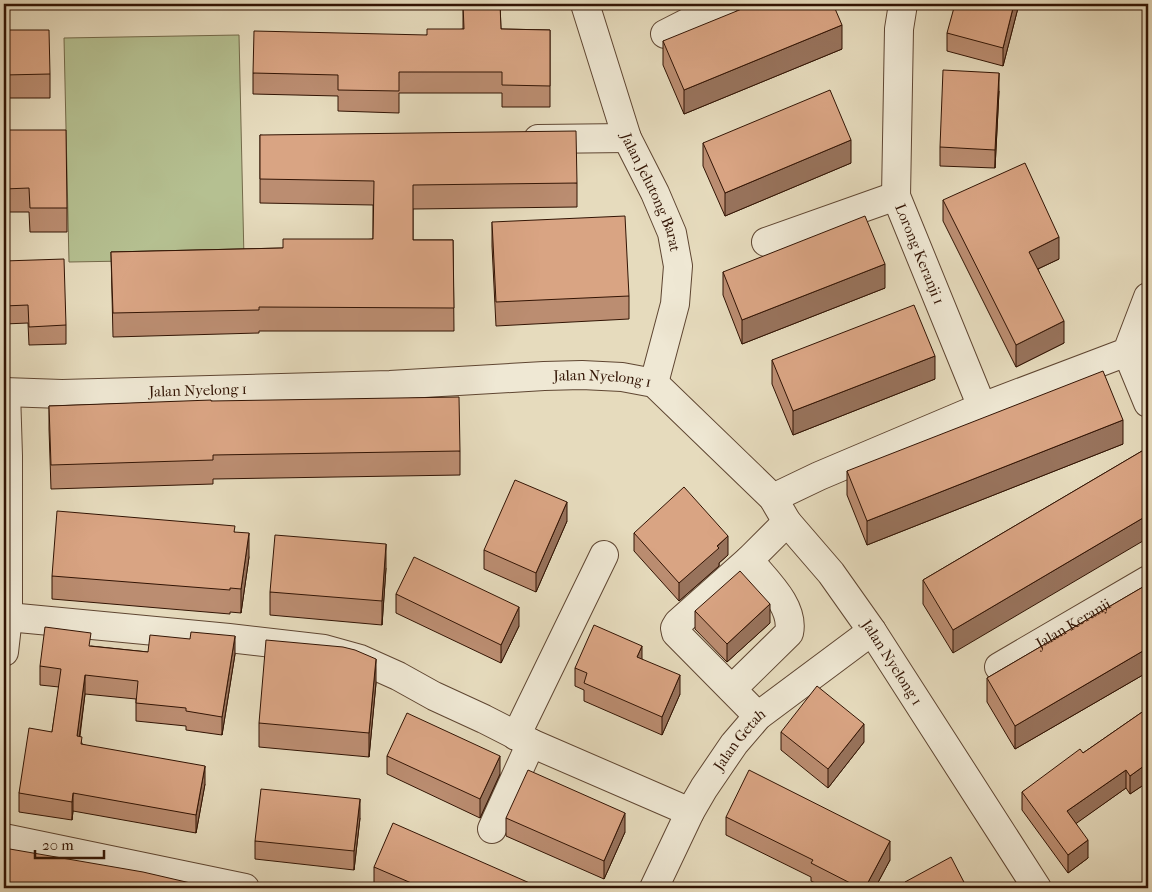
<svg xmlns="http://www.w3.org/2000/svg" width="1152" height="892" font-family="'IM FELL French Canon',serif">
<style>
.green{fill:#b5c091;stroke:#746a4a}
.lines{fill:none;stroke-linecap:round;stroke-linejoin:round}
.minor-casing{stroke:#5f4632;stroke-width:30}
.minor{stroke:#efe8d4;stroke-width:28}
.wall{fill:#bb8d71;stroke:#321404}
.shaded-wall{fill:#98735c;stroke:#321404}
.building{fill:#d9a483;stroke:#321404}
.labels{text-anchor:middle;stroke-width:5;stroke-linejoin:round;paint-order:stroke}
.street-label{font-size:15px;fill:#321404;stroke:#efe8d4}
</style>
<rect width="100%" height="100%" fill="#e6dbbd"/>
<filter id="stains"><feTurbulence type="fractalNoise" baseFrequency=".004" numOctaves="4"/><feColorMatrix values="0 0 0 0 .2 0 0 0 0 .09 0 0 0 0 .02 0 0 0 .5 -.17"/></filter>
<radialGradient id="worn" r=".72"><stop offset=".6" stop-color="#630" stop-opacity="0"/><stop offset="1" stop-color="#630" stop-opacity=".3"/></radialGradient>
<path class="green" d="M239,35L244,259L69,262L64,38Z"/>
<g class="lines">
<defs>
<g id="minor">
<path id="s1" d="M585,4L627,138L655,193L672,233L678,266L675,304L654,383"/>
<path id="s2" d="M903,4L899,29L896,196L982,407"/>
<path d="M665,34L724,4"/>
<path d="M538,139L627,138"/>
<path d="M766,242L896,196"/>
<path d="M1127,352L1148,403"/>
<path id="s3" d="M4,392L62,394L390,385L544,376L582,375L622,377L654,383L773,498L787,522L831,573L872,631L1037,888"/>
<path d="M773,498L819,476L982,407L1127,352L1148,297"/>
<path d="M8,617L229,638L324,649L360,659L398,676L434,696L484,719L531,743L690,812"/>
<path d="M4,652L8,617V456L6,392"/>
<path id="s4" d="M999,667L1148,580"/>
<path d="M732,689L789,633C795,606 765,580 749,560"/>
<path d="M758,716L676,633L675,628L678,623L749,560L787,522"/>
<path d="M516,736L604,555"/>
<path d="M492,829L531,743"/>
<path d="M4,838L245,888"/>
<path id="s5" d="M654,888L690,812L704,788L734,744L758,716L872,631"/>
</g>
</defs>
<use href="#minor" class="minor-casing"/>
<use href="#minor" class="minor"/>
</g>
<path class="wall" d="M463,4H500L501,29L550,30V107H502V93H399V113L338,111V96L253,94V73L427,35L463,29Z
M1019,4L1003,66L947,51V33Z
M4,30L50,74V98H4Z
M663,41L842,49L684,114L663,65Z
M999,91L995,168L940,166V147Z
M4,130L67,208V232H30L29,212H4Z
M260,135L577,183V207L413,209V240H453L454,331H259V333L113,337L111,252L283,248L373,239V205L260,203Z
M703,143L851,163L725,216L703,166Z
M943,200L1059,259L1038,269L1064,343L1016,367L943,221Z
M492,222L629,296V319L496,326L492,246Z
M4,261L66,325V344L29,345L28,323L4,324Z
M723,272L885,288L742,344L723,295Z
M772,360L935,379L793,435L772,384Z
M211,401L460,451V475L213,479V484L51,489L49,429V406Z
M1123,444L867,545L847,495V471Z
M1142,451L953,653L923,604V580Z
M567,521L536,592L484,569V550Z
M235,532L249,557L241,613L230,612V614L52,599V576Z
M634,533L728,555L719,563V566L679,601L634,551Z
M386,568L382,625L270,615V592Z
M1148,584V672L1015,749L987,702V678Z
M396,594L519,626L501,663L396,613Z
M695,611L770,623L727,662L695,629Z
M91,646L148,652L235,654L222,735L186,730V726L136,721V699L85,694L80,736L82,744L205,784L196,833L73,811L72,820L19,812V793L52,732L59,687L40,685V666Z
M642,659L680,694L662,735L584,701V690L575,686V668Z
M376,683L369,757L259,747V723Z
M1148,708V782L1130,794L1126,788L1076,823L1088,858L1068,873L1022,810V792L1083,753Z
M781,732L864,742L828,788L781,750Z
M387,756L500,774L480,818L387,774Z
M726,817L890,860L875,888H825L811,881V877L726,835Z
M360,818L354,870L255,859V841Z
M506,818L625,832L604,879L506,836Z
M374,867L541,888H374Z
M905,882L967,888H905Z"/>
<path class="shaded-wall" d="M1014,4H1019L1003,66V48Z
M842,25V49L684,114V90Z
M999,73V91L995,168V150Z
M851,140V163L725,216V193Z
M1059,237V259L1029,273V252Z
M885,264V288L742,344V320Z
M1064,321V343L1016,367V345Z
M935,356V379L793,435V411Z
M1123,420V444L867,545V521Z
M567,502V521L536,592V573Z
M1148,515V538L953,653V630Z
M249,533V557L241,613V589Z
M728,536V555L719,563V566L679,601V583Z
M386,544V568L382,625V601Z
M770,604V623L727,662V644Z
M519,607V626L501,663V645Z
M235,636V654L222,735V717Z
M642,646V664L637,657Z
M1148,648V672L1015,749V726Z
M376,659V683L369,757V733Z
M85,675V694L77,754V736Z
M680,675V694L662,735V717Z
M864,724V742L828,788V769Z
M500,756V774L480,818V799Z
M1148,763V782L1130,794V776Z
M205,766V784L196,833V815Z
M1126,770V788L1067,830V811Z
M73,793V811L72,820V802Z
M360,799V818L354,870V851Z
M625,813V832L604,879V861Z
M1088,840V858L1068,873V855Z
M890,841V860L875,888H865Z"/>
<path class="building" d="M463,4H500L501,29L550,30V86L502,85V72H399V91L338,90V75L253,73L254,31L427,35V29H464Z
M754,4H833L842,25L684,90L663,41Z
M955,4H1014L1003,48L947,33Z
M4,30H49L50,74L4,75Z
M943,70L999,73L995,150L940,147Z
M830,90L851,140L725,193L703,143Z
M4,130H66L67,208H30L29,188L4,189Z
M576,131L577,183L413,185V240H453L454,308L259,307V310L113,313L111,252L283,248V239H373L374,181L260,179V135Z
M1025,163L1059,237L1029,252L1064,321L1016,345L943,200Z
M625,216L629,296L496,302L492,222Z
M865,216L885,264L742,320L723,272Z
M64,259L66,325L29,327L28,305L4,306V261Z
M914,305L935,356L793,411L772,360Z
M1103,371L1123,420L867,521L847,471Z
M459,397L460,451L213,455V460L51,465L49,406L211,400V401Z
M1142,451H1148V515L953,630L923,580Z
M515,480L567,502L536,573L484,550Z
M684,487L728,536L717,546L719,548L679,583L634,533Z
M57,511L235,526L234,532L249,533L241,589L230,588V590L52,576Z
M275,535L386,544L382,601L270,592Z
M414,557L519,607L501,645L396,594Z
M740,571L770,604L727,644L695,611Z
M1148,584V648L1015,726L987,678Z
M594,625L642,646L637,657L680,675L662,717L584,683L587,673L575,668Z
M45,627L91,633L89,646L148,652L150,635L190,639L191,632L235,636L222,717L186,711V708L136,703L138,681L85,675L77,736L82,737L81,744L205,766L196,815L73,793L72,802L19,793L29,728L52,732L61,669L40,666Z
M266,640L343,647L355,650L376,659L369,733L259,723Z
M817,686L864,724L828,769L781,732Z
M1148,708V763L1130,776L1126,770L1067,811L1088,840L1068,855L1022,792L1080,749L1083,753Z
M407,713L500,756L480,799L387,756Z
M528,770L625,813L604,861L506,818Z
M749,770L890,841L865,888H860L811,863L813,860L726,817Z
M261,789L360,799L354,851L255,841Z
M393,823L541,888H423L374,867Z
M4,848L143,872L212,888H4Z
M951,857L967,888H909L905,882Z"/>
<g class="labels">
<g class="street-label">
<text dy="5" stroke="none"><textPath href="#s1" startOffset="200">Jalan Jelutong Barat</textPath></text>
<text dy="5" stroke="none"><textPath href="#s2" startOffset="255">Lorong Keranji 1</textPath></text>
<text dy="5" stroke="none"><textPath href="#s3" startOffset="599">Jalan Nyelong 1</textPath></text>
<text dy="5" stroke="none"><textPath href="#s3" startOffset="194">Jalan Nyelong 1</textPath></text>
<text dy="5" stroke="none"><textPath href="#s4" startOffset="86">Jalan Keranji</textPath></text>
<text dy="5" stroke="none"><textPath href="#s3" startOffset="1020">Jalan Nyelong 1</textPath></text>
<text dy="5" stroke="none"><textPath href="#s5" startOffset="172">Jalan Getah</textPath></text>
</g>
</g>
<rect width="1152" height="892" fill="none" stroke="#e6dbbd" stroke-width="20"/>
<rect x="5" y="5" width="1142" height="882" fill="none" stroke="#321404" stroke-width="2.5"/>
<rect x="10" y="10" width="1132" height="872" fill="none" stroke="#321404"/>
<path d="M35 850v8h69v-8" fill="none" stroke="#321404" stroke-width="2.5"/>
<text x="42" y="850" font-size="15" fill="#321404" stroke="#efe8d4" stroke-width="4" paint-order="stroke">20 m</text>
<rect width="100%" height="100%" filter="url(#stains)"/>
<rect width="100%" height="100%" fill="url(#worn)"/>
</svg>
